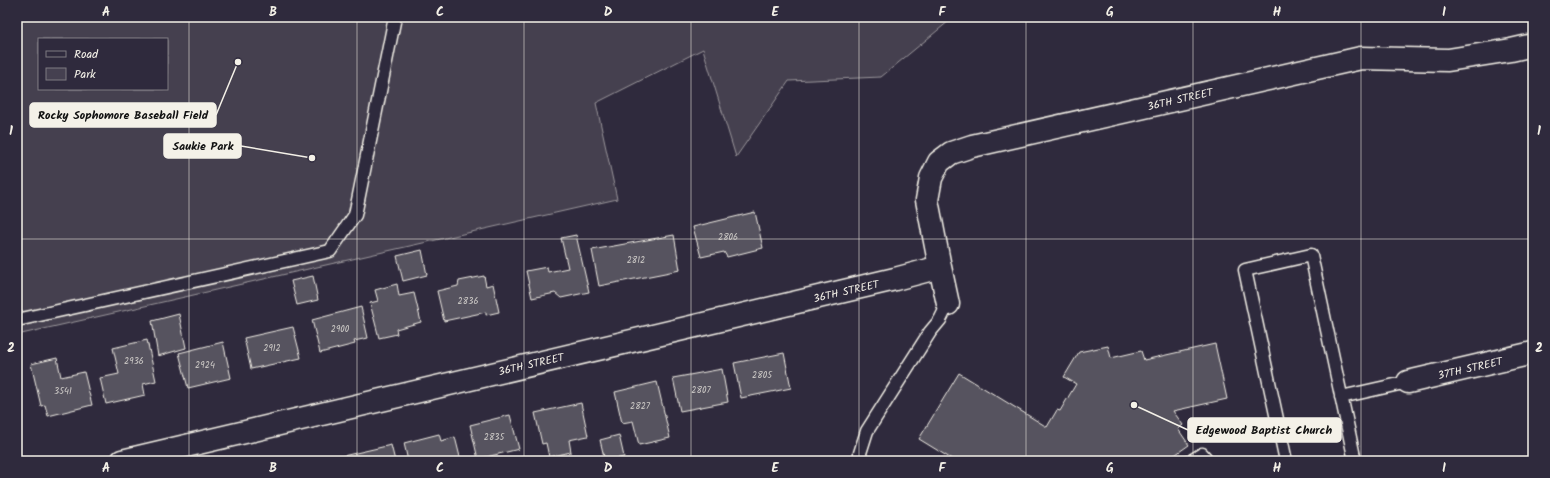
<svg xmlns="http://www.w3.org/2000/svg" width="1550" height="478" font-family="Kalam,sans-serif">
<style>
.green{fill:#454050;stroke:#9c989c;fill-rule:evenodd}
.building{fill:#56525f;stroke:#f4f1e8}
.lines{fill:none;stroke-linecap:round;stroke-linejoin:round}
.lane-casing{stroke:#f4f1e8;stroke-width:15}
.street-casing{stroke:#f4f1e8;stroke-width:25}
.lane{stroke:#2f2a3d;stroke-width:12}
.street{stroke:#2f2a3d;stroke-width:22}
.grid{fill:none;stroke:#f4f1e8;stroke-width:1;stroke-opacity:0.55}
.labels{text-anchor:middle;stroke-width:3;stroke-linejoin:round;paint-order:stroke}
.number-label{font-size:9px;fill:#ccc9c6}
.street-label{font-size:11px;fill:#f4f1e8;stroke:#2f2a3d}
.leader{fill:none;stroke:#f4f1e8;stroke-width:1.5}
.callout-dot{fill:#f4f1e8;stroke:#2f2a3d;stroke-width:1.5}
.callout{fill:#f4f1e8;stroke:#f4f1e8;stroke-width:1.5}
.callout-label{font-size:12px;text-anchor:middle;font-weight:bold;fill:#111}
.neatline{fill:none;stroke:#f4f1e8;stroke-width:1.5}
.grid-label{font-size:13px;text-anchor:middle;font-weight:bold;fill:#f4f1e8}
</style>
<rect width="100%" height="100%" fill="#2f2a3d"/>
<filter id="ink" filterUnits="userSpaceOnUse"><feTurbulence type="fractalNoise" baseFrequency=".025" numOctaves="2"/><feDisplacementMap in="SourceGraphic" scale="8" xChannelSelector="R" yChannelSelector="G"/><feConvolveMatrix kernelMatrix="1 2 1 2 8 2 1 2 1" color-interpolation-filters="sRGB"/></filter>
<g filter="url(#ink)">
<path class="green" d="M17,17H961L949,21L881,77L789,81L736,157L703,49L596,103L617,199L17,335ZM39,39H167V89H39Z"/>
<path class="building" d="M755,212L763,248L727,257L724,252L701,257L693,227Z
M576,235L589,292L561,298L555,293L532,298L526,271L547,267L548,272L568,268L561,238Z
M674,235L680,270L599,286L592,250Z
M422,250L427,275L403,281L397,256Z
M313,276L318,300L297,305L291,281Z
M484,276L486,286L493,284L499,312L486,315V312L444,321L437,291L458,286L459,281Z
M397,284L399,296L414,293L421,322L396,329L397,334L379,338L370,303L378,301L375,290Z
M361,307L368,338L354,341L355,344L320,353L312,320Z
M179,314L186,348L158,356L152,321Z
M293,327L301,358L251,369L244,338Z
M147,340L156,381L143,384L145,395L106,404L100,378L119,374L113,348Z
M223,342L231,378L188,388L179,353Z
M1215,344L1227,399L1173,411L1183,425L1178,429L1189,445L1166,461H955L919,439L959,373L1047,427L1057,410L1060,411L1076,384L1064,377L1079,352L1108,346L1111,358L1141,351L1144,360Z
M784,353L791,388L741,398L734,363Z
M57,358L61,377L84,372L92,405L48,416L45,405L41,406L31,364Z
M722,369L728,402L680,411L673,378Z
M657,382L670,438L639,445L633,421L622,423L615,392Z
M581,403L588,436L569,440L571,452L549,457L546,443L542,444L535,413Z
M510,415L519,449L478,459L470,425Z
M439,434L441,441L455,437L461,461H408L404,443Z
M619,435L624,457L605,461L600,440Z
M391,445L395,461H345L343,456Z"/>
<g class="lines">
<defs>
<path id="lane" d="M17,320L330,251L355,215L395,17
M1341,397L1408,382
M861,461L860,453L867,431L930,332L940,320L948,304
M1191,461L1202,454L1208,461
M1286,461L1245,270L1311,255L1355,461"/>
<path id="street" d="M948,304L940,267L927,200L931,178L939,162L951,153L972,146L1361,58L1448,60L1511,50L1533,45
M1408,382L1533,353
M122,461L895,279L940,267"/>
</defs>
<use href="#lane" class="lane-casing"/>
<use href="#street" class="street-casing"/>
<use href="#lane" class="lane"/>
<use href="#street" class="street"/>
</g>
</g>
<path class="grid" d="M189,17V461M357,17V461M524,17V461M691,17V461M859,17V461M1026,17V461M1193,17V461M1361,17V461M17,239H1533"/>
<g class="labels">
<g class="number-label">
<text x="728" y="240">2806</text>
<text x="636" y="263">2812</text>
<text x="468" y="304">2836</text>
<text x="340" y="332">2900</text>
<text x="272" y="351">2912</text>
<text x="134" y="364">2936</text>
<text x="205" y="368">2924</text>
<text x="762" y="378">2805</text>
<text x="701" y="393">2807</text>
<text x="63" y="394">3541</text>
<text x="640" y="409">2827</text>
<text x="494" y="440">2835</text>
</g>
<g class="street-label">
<text transform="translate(1180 99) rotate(-13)" y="4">36TH STREET</text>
<text transform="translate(846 291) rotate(-13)" y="4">36TH STREET</text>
<text transform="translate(531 364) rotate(-13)" y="4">36TH STREET</text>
<text transform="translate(1470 368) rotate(-13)" y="4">37TH STREET</text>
</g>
</g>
<path class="leader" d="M238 62L216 115M312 158L241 146M1134 405L1188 430"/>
<g class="callout-dot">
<circle cx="238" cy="62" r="4"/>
<circle cx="312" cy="158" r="4"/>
<circle cx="1134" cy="405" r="4"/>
</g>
<g class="callout">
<rect x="30" y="103" width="186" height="24" rx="4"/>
<rect x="164" y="134" width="77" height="24" rx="4"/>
<rect x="1188" y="418" width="153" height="24" rx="4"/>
</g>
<g class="callout-label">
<text x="123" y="119">Rocky Sophomore Baseball Field</text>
<text x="203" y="150">Saukie Park</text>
<text x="1264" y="434">Edgewood Baptist Church</text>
</g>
<rect width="1550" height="478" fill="none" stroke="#2f2a3d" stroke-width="44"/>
<rect x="38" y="38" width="130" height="52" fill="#2f2a3d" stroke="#7e7a81"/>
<rect x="46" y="51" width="20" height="6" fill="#2f2a3d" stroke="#7e7a81"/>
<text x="74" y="58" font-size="12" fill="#f4f1e8">Road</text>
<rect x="46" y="68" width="20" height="12" fill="#454050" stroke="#7e7a81"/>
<text x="74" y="78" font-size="12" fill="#f4f1e8">Park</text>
<rect x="22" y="22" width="1506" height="434" class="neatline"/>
<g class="grid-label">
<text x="106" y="16">A</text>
<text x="273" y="16">B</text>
<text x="440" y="16">C</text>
<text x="608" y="16">D</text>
<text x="775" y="16">E</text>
<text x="942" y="16">F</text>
<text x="1110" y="16">G</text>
<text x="1277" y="16">H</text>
<text x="1444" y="16">I</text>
<text x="11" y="135">1</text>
<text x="1539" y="135">1</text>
<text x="11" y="352">2</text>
<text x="1539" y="352">2</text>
<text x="106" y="472">A</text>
<text x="273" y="472">B</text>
<text x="440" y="472">C</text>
<text x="608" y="472">D</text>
<text x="775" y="472">E</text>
<text x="942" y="472">F</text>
<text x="1110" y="472">G</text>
<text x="1277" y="472">H</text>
<text x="1444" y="472">I</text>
</g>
</svg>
